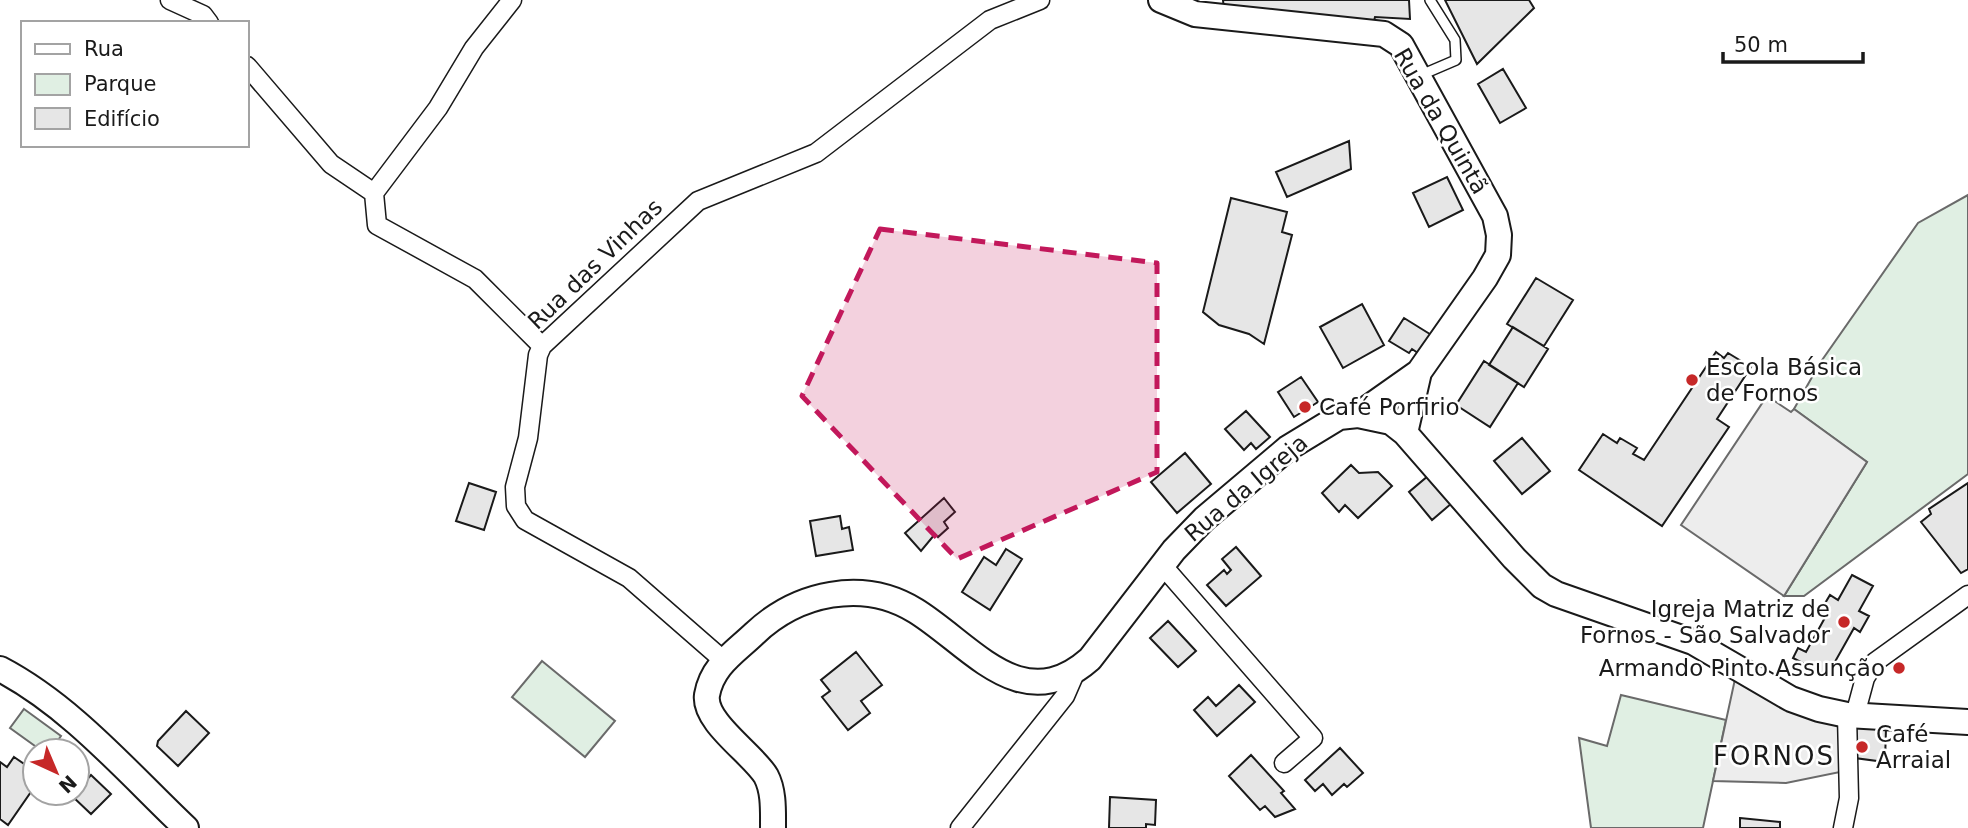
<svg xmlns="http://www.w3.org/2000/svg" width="1968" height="828" font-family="'DejaVu Sans',sans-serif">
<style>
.green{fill:#e0efe3;stroke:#6a6a6a;stroke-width:2}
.parking{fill:#ededed;stroke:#6a6a6a;stroke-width:2}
.building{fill:#e6e6e6;stroke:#1a1a1a;stroke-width:2}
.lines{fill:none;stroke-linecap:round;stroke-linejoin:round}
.service-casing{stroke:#1a1a1a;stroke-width:12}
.minor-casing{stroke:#1a1a1a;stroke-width:21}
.secondary-casing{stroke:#1a1a1a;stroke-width:28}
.service{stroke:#fff;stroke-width:9}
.minor{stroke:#fff;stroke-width:18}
.secondary{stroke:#fff;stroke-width:24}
.marked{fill:#c2185b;fill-opacity:0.2;stroke:#c2185b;stroke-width:5;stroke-dasharray:14 9;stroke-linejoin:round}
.poi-dot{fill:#c62828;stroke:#fff;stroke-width:2.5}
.labels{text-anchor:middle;stroke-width:5;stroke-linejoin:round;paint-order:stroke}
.street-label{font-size:23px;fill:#1a1a1a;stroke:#fff}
.poi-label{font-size:23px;fill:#1a1a1a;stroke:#fff;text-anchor:start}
.quarter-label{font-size:26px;letter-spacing:2px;fill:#1a1a1a;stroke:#fff}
</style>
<rect width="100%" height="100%" fill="#fff"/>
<path class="green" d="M1968,195V474L1804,596H1784L1867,462L1794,409L1820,363L1918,223Z
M542,661L615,721L585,757L512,697Z
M1621,695L1726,720L1703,828H1591L1579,738L1607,746Z
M24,709L61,736L50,751H42L10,728Z"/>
<path class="parking" d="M1767,396L1791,412L1794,409L1867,462L1784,596L1681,525Z
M1735,679L1843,719L1845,771L1786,783L1713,781Z"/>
<path class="building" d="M1223,0H1409L1410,19L1375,17L1374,21L1224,10Z
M1445,0H1529L1534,8L1477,64Z
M1503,69L1526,108L1500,123L1478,84Z
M1349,141L1351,169L1287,197L1276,172Z
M1447,177L1463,210L1429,227L1413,193Z
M1231,198L1287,212L1282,232L1292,235L1264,344L1249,334L1219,325L1203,312Z
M1536,278L1573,300L1544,346L1507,324Z
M1362,304L1384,345L1343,368L1320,327Z
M1404,318L1433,336L1421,355L1412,349L1409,353L1389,341Z
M1513,327L1548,349L1524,387L1489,365Z
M1716,352L1724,358L1728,353L1751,367L1717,419L1729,427L1662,526L1579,470L1603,434L1617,443L1620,438L1637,448L1633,454L1644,460Z
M1484,361L1518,383L1490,427L1456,405Z
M1301,377L1318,402L1294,417L1278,392Z
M1246,411L1270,437L1256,449L1251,443L1244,450L1225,429Z
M1522,438L1550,471L1522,494L1494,461Z
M1185,453L1211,484L1177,513L1151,482Z
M1351,465L1359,473L1378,472L1392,486L1358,518L1345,505L1339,512L1322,493Z
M1428,476L1452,503L1432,520L1409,492Z
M469,483L496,492L484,530L456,521Z
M1968,483V569L1961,573L1921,522L1931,514L1929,509Z
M944,498L955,512L944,522L948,528L938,537L935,534L921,551L905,533Z
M840,516L842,529L849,527L853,550L816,556L810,521Z
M1236,547L1261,576L1226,606L1207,585L1224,570L1227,574L1231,570L1222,559Z
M1006,549L1022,559L990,610L962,592L984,557L996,565Z
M1852,575L1873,586L1859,611L1869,616L1860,632L1854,628L1827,676L1793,658L1798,648L1806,652L1827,614L1821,610L1830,595L1838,600Z
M1168,621L1196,651L1178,667L1150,638Z
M856,652L882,685L861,701L870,713L848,730L822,697L830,691L821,680Z
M1239,685L1255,702L1217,736L1194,710L1208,697L1216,706Z
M186,711L209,733L178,766L157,746L158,741Z
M1855,726L1886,728L1885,762L1855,758Z
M1340,748L1363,773L1347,787L1344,784L1332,795L1323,784L1315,791L1305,780Z
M1251,755L1284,791L1281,793L1295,809L1275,817L1265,806L1260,810L1229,776Z
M14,757L33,770L27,777L35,786L8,825L0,819V762L7,767Z
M91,775L111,794L91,814L72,796Z
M1110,797L1156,800L1155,825L1146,824V828H1109Z
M1740,818L1780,822V828H1740Z"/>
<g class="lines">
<defs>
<path id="service" d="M1421,75L1456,60L1455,40L1430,0"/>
<path id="minor" d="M170,0L203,15L209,23
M247,66L331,164L374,193
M374,193L377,225L475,279L542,346
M374,193L438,108L474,48L512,0
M1162,565L1313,738L1284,763
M723,660L629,578L525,520L516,506L515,487L528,438L538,355L542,346L698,201L816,153L990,20L1040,0
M1855,715L1865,678L1875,662L1968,595
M960,828L1065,696L1075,673
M1843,828L1849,798L1847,715"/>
<path id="secondary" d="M1161,0L1195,14L1384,34L1401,45L1495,216L1499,235L1498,255L1485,278L1419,372L1358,415
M1405,433L1419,372
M0,669C71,706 128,773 186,828
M773,828C773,811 774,791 766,776C753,754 703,722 707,695C712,666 734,653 754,634C797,593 863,578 916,611C972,646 1022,719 1090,659L1174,550L1204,519L1288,448L1339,417L1358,415L1391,422L1405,433L1514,558L1542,586L1556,594L1693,642L1791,699L1819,709L1847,715L1968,722"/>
</defs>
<use href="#service" class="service-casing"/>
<use href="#minor" class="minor-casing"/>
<use href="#secondary" class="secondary-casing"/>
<use href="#service" class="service"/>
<use href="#minor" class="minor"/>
<use href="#secondary" class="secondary"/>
</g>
<path class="marked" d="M880,229L1157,263V472L957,559L802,396Z"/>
<g class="poi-dot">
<circle cx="1692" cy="380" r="7"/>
<circle cx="1305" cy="407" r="7"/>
<circle cx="1844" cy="622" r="7"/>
<circle cx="1899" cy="668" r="7"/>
<circle cx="1862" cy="747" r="7"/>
</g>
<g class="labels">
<g class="street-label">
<text transform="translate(1441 121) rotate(60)" y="8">Rua da Quintã</text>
<text transform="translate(595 264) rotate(-44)" y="8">Rua das Vinhas</text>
<text transform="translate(1246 488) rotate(-40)" y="8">Rua da Igreja</text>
</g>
<g class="poi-label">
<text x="1706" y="375">Escola Básica<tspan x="1706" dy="26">de Fornos</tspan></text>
<text x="1319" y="415">Café Porfirio</text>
<text x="1830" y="617" text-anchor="end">Igreja Matriz de<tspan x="1830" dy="26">Fornos - São Salvador</tspan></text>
<text x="1885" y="676" text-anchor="end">Armando Pinto Assunção</text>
<text x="1876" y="742">Café<tspan x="1876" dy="26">Arraial</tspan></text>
</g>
<g class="quarter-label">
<text x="1774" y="765">FORNOS</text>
</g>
</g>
<rect x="21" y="21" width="228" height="126" fill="#ffffff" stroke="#a3a3a3" stroke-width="2"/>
<rect x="35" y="44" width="35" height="10" fill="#ffffff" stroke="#a3a3a3" stroke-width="2"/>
<text x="84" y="56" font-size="21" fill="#1a1a1a">Rua</text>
<rect x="35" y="74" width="35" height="21" fill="#e0efe3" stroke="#a3a3a3" stroke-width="2"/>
<text x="84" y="91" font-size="21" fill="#1a1a1a">Parque</text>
<rect x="35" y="108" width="35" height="21" fill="#e6e6e6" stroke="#a3a3a3" stroke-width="2"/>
<text x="84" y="126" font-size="21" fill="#1a1a1a">Edifício</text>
<g transform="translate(56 772) rotate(136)"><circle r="33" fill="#ffffff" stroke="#a3a3a3" stroke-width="2"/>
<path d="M0-5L12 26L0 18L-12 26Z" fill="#c62828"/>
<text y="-10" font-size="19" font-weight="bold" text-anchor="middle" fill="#1a1a1a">N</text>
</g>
<path d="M1723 52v10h140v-10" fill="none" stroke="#1a1a1a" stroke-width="3.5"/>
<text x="1734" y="52" font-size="21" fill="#1a1a1a" stroke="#ffffff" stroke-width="5" paint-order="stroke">50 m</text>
</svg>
